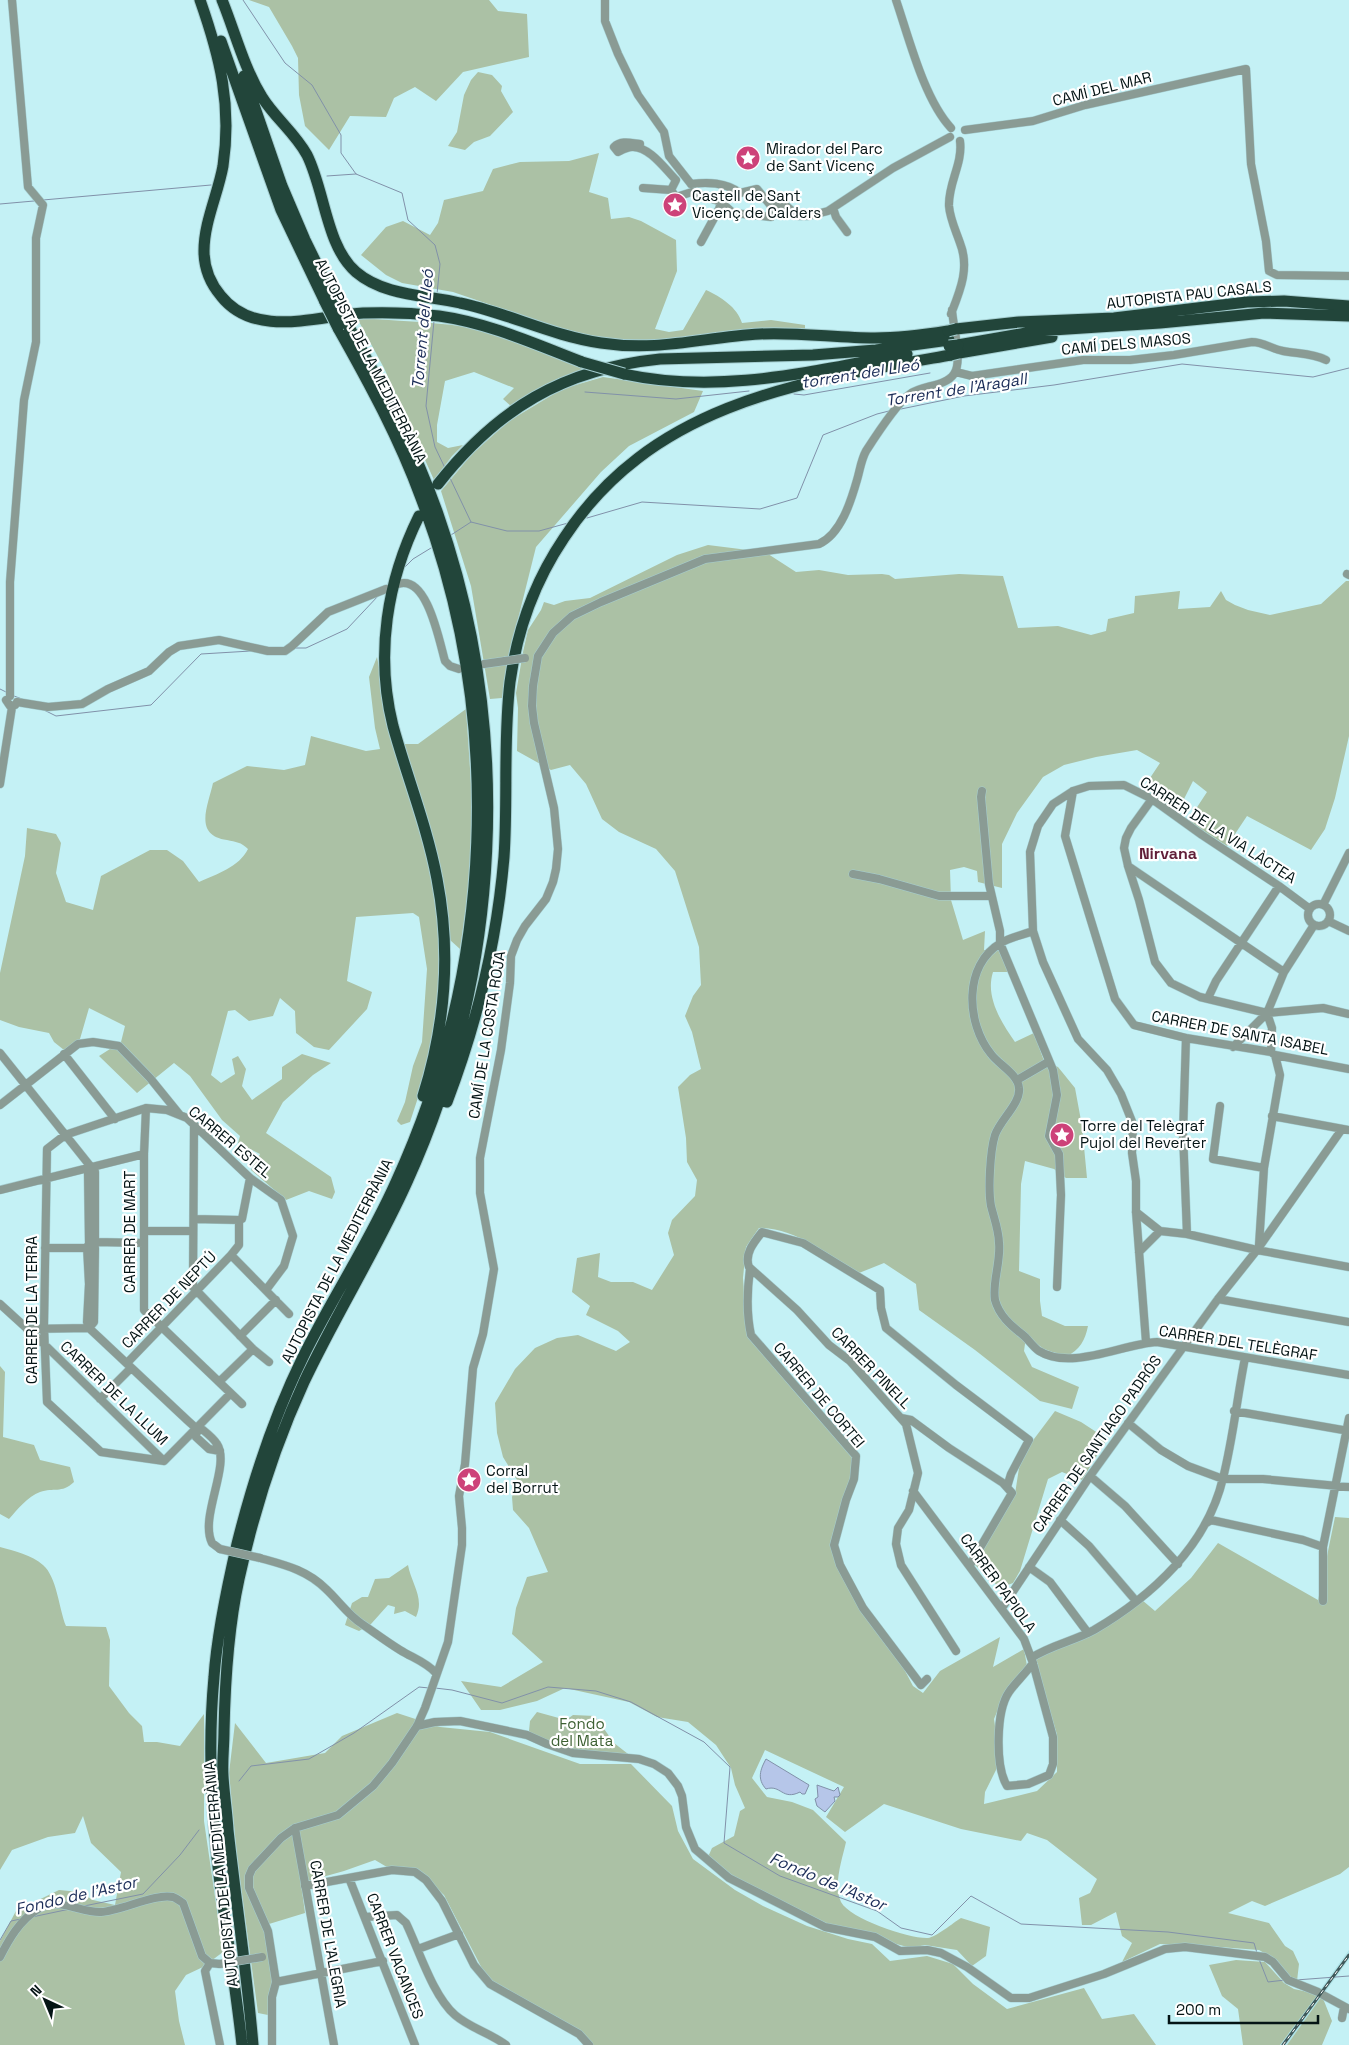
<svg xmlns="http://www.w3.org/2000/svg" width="1349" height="2045" font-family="'Space Grotesk',sans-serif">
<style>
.built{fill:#aee3e8}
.green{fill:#abc1a5}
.water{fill:#b6c6e9;stroke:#8191a9}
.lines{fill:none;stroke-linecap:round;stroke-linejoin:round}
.stream{stroke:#8191a9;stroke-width:1}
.minor-casing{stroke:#a5ced1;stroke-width:9}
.highway-casing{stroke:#a5ced1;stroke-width:13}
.minor{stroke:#8a9b94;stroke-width:8}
.highway{stroke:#22453a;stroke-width:11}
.rail-casing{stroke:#40595a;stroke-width:3}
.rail{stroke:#fff;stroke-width:1;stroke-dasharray:4;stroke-linecap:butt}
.minor-bridge-casing{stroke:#a5ced1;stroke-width:9;stroke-linecap:butt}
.highway-bridge-casing{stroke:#a5ced1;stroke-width:13;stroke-linecap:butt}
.minor-bridge{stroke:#8a9b94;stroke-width:8}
.highway-bridge{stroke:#22453a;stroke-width:11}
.labels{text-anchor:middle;stroke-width:4.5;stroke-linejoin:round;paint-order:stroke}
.street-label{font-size:15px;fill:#041415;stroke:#fff}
.poi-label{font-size:15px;fill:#041415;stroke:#fff;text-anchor:start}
.park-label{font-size:15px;fill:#3d6033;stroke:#fff}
.water-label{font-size:16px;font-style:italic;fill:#1a2c57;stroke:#fff}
.neighbourhood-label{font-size:16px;font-weight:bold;fill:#611e38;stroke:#fff}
</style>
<rect width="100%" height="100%" fill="#c4f1f5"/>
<path class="built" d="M1349,1950V1959L1287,2045H1280Z"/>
<path class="green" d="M249,0H489L498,11L527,14L529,57L463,72L436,101L415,87L394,98L386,117L350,116L329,150L305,126L299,95L298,58L292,46L269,7Z
M478,72L492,75L502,86L501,91L513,112L490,136L474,142L465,150L448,146L457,132L464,95L471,80Z
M742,150L752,166L746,171L736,155Z
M599,153L589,192L608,198L611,219L629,217L641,221L676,240L677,271L655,329L669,332L683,330L706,290C721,297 737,307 742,323L771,320L805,325V331L703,339L634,341L581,336L453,292L402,283L386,275L361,255L386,227L403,221L430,235L438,223L444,200L483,191L493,169L520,162L569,161Z
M357,318C385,320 414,321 442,324C491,328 541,346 584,369L539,389L512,407L503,399L514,388L474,372L445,381L437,425V442L448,448L463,445L452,456L434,480L384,368Z
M603,377L703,391L694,412L629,446L601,472L536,547L517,623L502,698L490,699L471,586L441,491L472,454L509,421L562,389Z
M708,545L765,552L796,572L819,570L848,575L882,574L889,575L895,579L959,574L1003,576L1018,628L1058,626L1091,635L1106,631L1108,619L1134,613L1135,596L1180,591L1178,609L1210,607L1221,591L1226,600L1235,605L1248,610L1270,615L1321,604L1346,581H1349V736L1335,798L1325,829L1311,850L1247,816L1227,846L1188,821L1207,792L1193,781L1178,811L1144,787L1160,763L1137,750L1096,757L1064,765L1043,777L1017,813L1002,844V888L978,882L977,871L964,867L950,870L951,900L963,940L985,931L984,950H1000L1008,972H993C985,997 1001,1022 1015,1042L1034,1033L1044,1061L1058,1067L1075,1088L1082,1126L1087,1178H1066L1054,1169L1025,1161L1021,1184L1019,1271L1040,1279V1301L1042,1316L1065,1326H1088C1085,1341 1080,1349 1066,1357L1044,1349L1026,1337L1024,1351L1032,1367L1079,1387L1072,1409L1040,1401L975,1350L919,1310L916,1284L884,1263L859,1273C828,1255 796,1228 759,1228L746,1247L743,1278L747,1335L811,1411L854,1457L851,1480L832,1545L839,1569L855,1601L903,1667L913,1686L923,1693L940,1671L1000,1637L993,1667L1024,1649L1027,1666L1006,1691L994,1719L1000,1762L985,1792L984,1804L1037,1791L1057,1772V1735L1034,1658L1142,1600L1155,1611L1191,1578L1218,1543L1318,1600L1335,1517L1349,1518V1867L1340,1874L1265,1906L1252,1901L1228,1913L1269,1923L1285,1946L1293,1951L1299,1964L1297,1981L1287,1976L1273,1958L1259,1950L1193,1945L1160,1944L1122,1962L1132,1943L1122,1936L1116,1912L1091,1925H1082L1079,1898L1090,1893L1097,1879L1047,1840L1027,1833L1021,1841L961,1829L884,1804L845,1832L826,1817L844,1787L765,1750L752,1778L767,1797L792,1802L813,1810L846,1842C842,1860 833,1885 841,1902C850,1919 910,1939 928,1938C936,1937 953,1923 961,1918L990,1927L986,1956L972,1966L957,1950L925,1945L911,1948L834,1927L727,1874L708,1857L712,1848L734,1836L740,1811L745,1808L735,1785L731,1768L716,1745L688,1722L657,1717L629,1702L565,1688L537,1701L500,1710H481L461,1681L501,1687L543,1662L512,1634L516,1608L527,1577L548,1572L529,1528L513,1510L512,1497L517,1480L503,1457L497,1433L495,1403L515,1369L535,1348L557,1338L578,1335L616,1351L630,1342L618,1331L586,1315L590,1306L572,1292L577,1258L600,1253L598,1277L611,1282H633L652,1290L674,1255L668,1233L672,1220L695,1196L697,1180L687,1162L686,1138L678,1087L690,1075L701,1069L692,1032L685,1016L693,996L701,985L699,947L675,871L656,849L619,832L602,819L586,784L570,765L551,770L517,751L518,708L516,693L523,652L528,630L541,610L544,602L554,605L565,601L590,598L677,555Z
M377,657L394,744H418L466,709L472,798L470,880L460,949L440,931L441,987L428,1067L410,1122L401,1125L397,1121L405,1102L413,1066L422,1042L427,969L419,917L413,913L356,917L347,981L372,992L367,1009L329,1050L314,1047L296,1033L295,1011L280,998L273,1016L249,1021L235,1010L228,1011L211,1075L221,1083L235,1074L232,1059L238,1056L246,1069L242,1086L252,1100L282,1079V1067L302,1054L331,1063L313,1075L283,1102L266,1133L331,1177L335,1192L332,1199L309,1191L286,1200L251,1170L260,1154L238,1143L240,1136L222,1120L190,1076L174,1063L137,1093L99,1056L121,1042L125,1026L89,1008L80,1039L64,1050L54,1042L49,1033L19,1027L0,1020V973L25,856L27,828L56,834L61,843L56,873L66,902L93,910L101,876L150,850H167L183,861L199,882C217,874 239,867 248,849C241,842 236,842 227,840C193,835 208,806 213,783L247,766L284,770L305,765L311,736L366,751L380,749L375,728L369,677Z
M0,1366L5,1372L3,1437L34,1445L40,1460L70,1467L74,1482C61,1494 54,1487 40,1492C28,1496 17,1510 9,1519L0,1514Z
M1055,1411L1081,1422L1107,1439L1082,1480L1062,1472L1048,1479L1020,1571L1013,1583L1000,1588L975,1565L1015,1494L1019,1468L1028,1447Z
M0,1547C14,1551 32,1555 43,1565C57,1577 59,1609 66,1626L106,1627L110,1640L109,1686L129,1713L142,1726L144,1742H157L180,1746L204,1714V1821L223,1952L203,1967L186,1975L175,1991L179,2021L185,2045H0V1941L16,1911L59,1890L80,1892L93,1900L115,1905L121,1872L91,1843L83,1816L75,1833L48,1837L12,1850L0,1870Z
M408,1565C411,1583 425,1598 416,1617L405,1611L394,1614L395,1607L388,1605L371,1624L359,1631L345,1625L352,1603L362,1597H368L375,1579L389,1578Z
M537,1712L566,1720L573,1715L595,1716L614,1743L632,1757L577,1750L542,1741L529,1731L530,1721Z
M397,1713L440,1727L490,1732L580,1764H631L672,1806L678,1831L693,1859L735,1890L763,1906L807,1926L848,1939L872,1944L890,1961L927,1956L953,1964L973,1984L1007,2009L1084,1988L1102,2019L1134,2014L1156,2045H591L490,1984L444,1895L415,1869L392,1870L375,1860L344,1871L301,1883L305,1913L269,1924L273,1976L268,2015L258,2013L237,1857L229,1773L235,1723L266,1763L325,1753L342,1736Z
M1236,1960L1265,1962L1284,1983L1294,1989L1318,1994L1280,2045H1243L1238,2009L1222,1996L1209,1965Z
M1322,1996L1332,2021L1322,2045H1287Z"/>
<path class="water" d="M766,1759L809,1785L805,1794H802L800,1792C782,1801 781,1784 766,1789C757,1779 760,1770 766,1759Z
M817,1785L834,1791L838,1787L840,1795L838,1797H834L835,1801L825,1812L817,1806L815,1799L818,1797Z"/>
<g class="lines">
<path class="stream" d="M243,0L285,63L312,85L341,135V153L356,174L402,193L408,220L435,245L440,264L437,294
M327,176L356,174
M43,200L211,185
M0,204L34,201
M434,321L426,406L435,447L445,468
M585,392L676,399L749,391
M794,394L804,395L930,373
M901,409L964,396L1054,385L1182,364L1313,377L1349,368
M450,478L471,522
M587,518L642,502L760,509L797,498L823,435L877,414L889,411
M451,535L471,522L507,531H539L568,523
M404,568L413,559L431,548
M295,648H306L347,629L379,595
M0,689L6,692
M14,696L22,699
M44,710L56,716L151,705L201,654L251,651
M435,1688L452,1690L502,1703L548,1687L596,1691L631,1702L704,1742L730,1767L724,1843L780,1876L877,1911L901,1928L932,1935L971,1896L1021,1924L1168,1932L1254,1943L1257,1953
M239,1781L251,1766L309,1759L354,1733L419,1687L429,1688
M84,1906L143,1894L180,1855L199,1830
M32,1917L70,1909
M0,1940L11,1921L21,1919
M1259,1959L1268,1982L1285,1980
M1296,1980L1349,1976"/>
<defs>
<path id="minor" d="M605,0V21L618,54L638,95L664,132L669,156L691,184
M896,0C909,38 924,99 951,128
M965,130L1033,121L1085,105L1246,69L1251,164L1266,241L1269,271L1277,275L1349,276
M640,144C631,143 621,140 614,147L618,152C622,150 627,147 632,147C649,146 665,169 676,180L671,190
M691,184C708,182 726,182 740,193L757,189L772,207
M643,188L671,190
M671,190L676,197L692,192
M692,192L721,202L733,213L771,217L772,207
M772,207L784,204L798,216H809L828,211L893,168L950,137
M833,208L836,217L847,232
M701,242L719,209L721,202
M951,314C960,291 970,268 960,243C956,231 950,219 949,206C948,183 963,164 960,141
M956,372L972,376L1083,360H1130L1174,355L1252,342C1263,342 1272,349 1283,351C1298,354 1312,353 1326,360
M1347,574L1349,575
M398,584C427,574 439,640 445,661L450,666L459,669
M484,664L505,661
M10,696V582L24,400L36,342V238L43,205L28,187L12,0
M6,700L10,706L15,705
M17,702L48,707L82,704L108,689L149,671L169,652L179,646L219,640L268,651H285L292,646L328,612L386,589
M0,784L12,707
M982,791L981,797L989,884L1000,931V943L1053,1070L1057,1095L1049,1136L1059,1154L1061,1195L1057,1287
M1073,791L1065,836L1115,999L1134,1025L1186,1038L1271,1052L1275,1055L1349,1069
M1152,799L1131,828L1126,838L1124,848L1128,866L1139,900L1155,962L1171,983L1200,997L1267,1013L1323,1008L1349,1014
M1128,866L1284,972
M853,874L879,879L939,896H991
M1308 915a11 11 0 1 1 22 0a11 11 0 1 1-22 0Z
M1323,905L1349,853
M1328,921L1349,931
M1033,931C1023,935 1010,937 1001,943C963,965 966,1023 991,1054C999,1065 1018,1074 1019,1088C1021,1103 1000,1120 995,1135C990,1151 988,1190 991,1206C994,1218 999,1231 999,1243C1001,1262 992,1282 995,1300C999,1315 1010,1325 1023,1335C1028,1339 1033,1347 1039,1351C1071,1371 1122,1344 1157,1342L1349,1375
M1208,998L1216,981L1279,886
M1267,1013L1272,1028L1271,1052
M1186,1038L1183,1133L1187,1234
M1233,1047L1267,1013L1284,972L1314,925
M0,1053L91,1167V1171L95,1172V1244
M64,1054L115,1119
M1017,1080L1048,1062
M0,1105L78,1044L93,1042L119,1046L150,1078L180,1115
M1220,1106L1213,1159L1264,1168
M146,1108L144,1154V1310L242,1404
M1272,1116L1349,1130
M194,1126L193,1287L253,1349L269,1362
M250,1178L242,1219L239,1220V1245L231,1255L289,1314
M0,1190L144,1154
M1136,1212L1160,1231L1187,1234L1257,1250L1349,1267
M194,1219L239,1220
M144,1231H193
M95,1242L144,1243
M89,1243L88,1173L91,1171
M1259,1245L1264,1168L1280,1075L1275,1055
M45,1248H88
M88,1249L94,1250L95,1244L90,1243L87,1247L89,1284L87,1322L89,1328
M1139,1252L1160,1231
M750,1269C747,1291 746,1312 751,1335L856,1456L854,1479L846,1500L834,1545L840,1565L863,1608L921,1685L927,1679
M1218,1299L1349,1322
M0,1304L45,1345L164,1461
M89,1328L94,1322L95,1248
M27,1329L89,1328L187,1420L197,1429L203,1430C208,1434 214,1439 217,1444C231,1465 199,1517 212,1543L220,1549
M240,1336L276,1300
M1146,1342L1136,1212V1181L1132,1153L1133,1124L1121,1094L1107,1070L1078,1039L1043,962L1033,931L1030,852L1038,826L1053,804L1073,791L1089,786L1124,785L1152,799L1202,835L1279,886L1310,909
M127,1363L231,1255
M219,1382L253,1349
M230,1394L164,1461L101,1452L47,1402L44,1326L47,1149L65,1135L146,1108L167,1110L187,1118L250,1178L281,1200L293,1236L284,1266L266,1290
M100,1399L131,1368
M1234,1411L1349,1431
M901,1418L911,1420L949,1448L1003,1483L1012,1493L970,1565
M1128,1423L1161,1450L1188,1466L1223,1479H1263L1349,1487
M197,1429L196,1437L209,1449L220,1451
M1090,1476L1125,1506L1178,1564
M913,1491L1024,1639L1033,1663L1053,1737V1764L1049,1775L1028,1784L1007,1786C995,1766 996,1711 1009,1692C1016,1682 1026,1673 1033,1663
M1060,1520L1089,1546L1136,1601
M1205,1524L1211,1520L1303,1540L1323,1547
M260,1558C285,1565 307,1570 326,1589C338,1600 348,1615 362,1624C375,1633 387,1642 400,1650C413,1658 426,1662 436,1673
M1029,1567L1050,1582L1088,1633
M1323,1601V1547L1349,1418
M1002,1608L1090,1476L1218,1299L1257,1250L1342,1129
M956,1651L901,1565L896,1544L898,1528L909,1510L918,1473L906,1424L850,1361L829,1345L797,1310L749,1267C744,1254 754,1242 762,1232L803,1243L880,1290L881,1308L886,1328L956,1385L1029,1440L1011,1474L1007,1487
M1031,1658C1051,1645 1074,1641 1094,1630C1152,1596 1207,1546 1223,1478C1233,1439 1237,1398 1245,1358
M417,1726L435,1722L460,1721L527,1735L547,1744L573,1753L639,1759L654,1764L668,1773L678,1786L682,1796L686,1827L695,1849L729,1878L825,1927L875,1937L900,1951L927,1950L941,1953L967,1967L1011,1998H1029L1104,1974L1165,1949L1185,1947L1265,1957L1273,1962L1288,1980L1318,1992
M295,1828L334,2045
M349,1878L415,2045
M305,1886L392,1870L415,1872L426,1880L442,1901L474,1965L490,1984L579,2034L589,2045
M365,1917L397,1915L406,1923C419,1950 433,1996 455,2015C470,2028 490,2033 506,2045
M418,1949L459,1934
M0,1957C9,1939 20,1920 38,1909C59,1896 80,1913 101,1912C121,1911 155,1893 173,1897C176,1898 180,1901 183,1903L202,1956L210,1963L220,1964
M210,1963L205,1971L206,1976L220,2045
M276,1982L383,1961
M1323,1995L1349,2009
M1342,2018L1344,2007
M272,2045V1997L276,1982L268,1931L249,1888V1876L252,1869L281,1838L295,1828L338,1815L373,1786L392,1763L417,1726L425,1708L448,1642L462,1545V1528L459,1496L465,1464L473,1368L483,1334L494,1269L480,1193V1158L501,1050L510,983L511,956L517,940L525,926L546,899L553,882L556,869L558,849L554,808L534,723L532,706L533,686L538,656L553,633L572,616L601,602L693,564L705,559L819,544C841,534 851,501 857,480C860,470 861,460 866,451C875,437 897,403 910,394C922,385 945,387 954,374C963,362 953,326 952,310"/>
<path id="highway" d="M200,0C220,57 232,105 223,166C218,194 204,222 204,251C204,267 210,283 221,296C255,339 317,316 363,313C389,312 414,313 439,316C489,323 535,344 582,362
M222,0C235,32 244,68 262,97C275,118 295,133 307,155C325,191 326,246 356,272C384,296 426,295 460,303C508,313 552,336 601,343C659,352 704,337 760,334C798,332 837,338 875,338C899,338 923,335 948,331
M221,41L281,210L325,302
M244,76L282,186L305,240L334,299
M956,329L1019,322L1114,318L1247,302L1284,301L1349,306
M958,345L1037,331L1160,323L1264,313L1349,316
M959,353L1052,337
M624,374C720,395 812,371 907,354
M438,484C497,409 563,369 660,359L813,355L876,350L949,340
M419,516C387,581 375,654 393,726C407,777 427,826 437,879C451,951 445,1026 423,1096
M447,1102C477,1023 497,941 504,857C508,799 503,740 510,682C517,631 535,581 564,538C653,402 803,381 951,355
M242,2045C236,1988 226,1932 219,1875C211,1810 208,1742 214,1677C217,1633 227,1587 237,1544C253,1480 274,1416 303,1357C332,1298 369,1243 396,1182C494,968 505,719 421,498C399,438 369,383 338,328
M253,2045C247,1973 236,1902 228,1830C227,1812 224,1794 223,1776C222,1761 224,1746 224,1731C225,1680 228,1629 239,1579C254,1511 275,1445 304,1382C336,1314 376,1251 407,1182C502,973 514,731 438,514C415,449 383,388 349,327"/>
</defs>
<use href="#minor" class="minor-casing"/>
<use href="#highway" class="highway-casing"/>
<use href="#minor" class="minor"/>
<use href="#highway" class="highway"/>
<defs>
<path id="rail" d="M1283,2045L1349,1955"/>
</defs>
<use href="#rail" class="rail-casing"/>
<use href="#rail" class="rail"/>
<defs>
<path id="minor-bridge" d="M505,661L525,658
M220,1549L260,1558
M220,1964L262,1957"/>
<path id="highway-bridge" d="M334,299L349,327
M325,302L338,328
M948,331L956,329
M949,346L958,345
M951,355L959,353
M582,362L624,374"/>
</defs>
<use href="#minor-bridge" class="minor-bridge-casing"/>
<use href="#highway-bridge" class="highway-bridge-casing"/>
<use href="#minor-bridge" class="minor-bridge"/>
<use href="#highway-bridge" class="highway-bridge"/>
</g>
<defs>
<symbol id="sight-disc" viewBox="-11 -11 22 22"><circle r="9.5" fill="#cd4279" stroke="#fff"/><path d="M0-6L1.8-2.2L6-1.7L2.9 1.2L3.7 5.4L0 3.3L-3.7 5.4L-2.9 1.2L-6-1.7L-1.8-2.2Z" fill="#fff"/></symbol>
</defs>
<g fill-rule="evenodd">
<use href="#sight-disc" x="734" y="144" width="28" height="28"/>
<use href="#sight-disc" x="661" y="191" width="28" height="28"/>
<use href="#sight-disc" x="1048" y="1121" width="28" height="28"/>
<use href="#sight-disc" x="455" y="1466" width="28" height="28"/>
</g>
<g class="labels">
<g class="street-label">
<text transform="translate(1102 89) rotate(-14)" y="5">CAMÍ DEL MAR</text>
<text transform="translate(1189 295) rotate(-6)" y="5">AUTOPISTA PAU CASALS</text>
<text transform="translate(1126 344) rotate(-5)" y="5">CAMÍ DELS MASOS</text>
<text transform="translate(371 361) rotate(63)" y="5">AUTOPISTA DE LA MEDITERRÀNIA</text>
<text transform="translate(1218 830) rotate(33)" y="5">CARRER DE LA VIA LÀCTEA</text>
<text transform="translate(1240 1033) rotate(11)" y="5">CARRER DE SANTA ISABEL</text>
<text transform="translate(487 1035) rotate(-81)" y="5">CAMÍ DE LA COSTA ROJA</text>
<text transform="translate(230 1142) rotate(40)" y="5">CARRER ESTEL</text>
<text transform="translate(130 1232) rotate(-90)" y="5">CARRER DE MART</text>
<text transform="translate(337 1261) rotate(-63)" y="5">AUTOPISTA DE LA MEDITERRÀNIA</text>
<text transform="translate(169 1300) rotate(-46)" y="5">CARRER DE NEPTÚ</text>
<text transform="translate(32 1310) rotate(-90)" y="5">CARRER DE LA TERRA</text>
<text transform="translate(1238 1343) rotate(9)" y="5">CARRER DEL TELÈGRAF</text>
<text transform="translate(871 1368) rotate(46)" y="5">CARRER PINELL</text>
<text transform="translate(114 1393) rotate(44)" y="5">CARRER DE LA LLUM</text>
<text transform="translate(819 1395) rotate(50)" y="5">CARRER DE CORTEI</text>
<text transform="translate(1097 1444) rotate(-55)" y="5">CARRER DE SANTIAGO PADRÓS</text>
<text transform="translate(998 1583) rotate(54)" y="5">CARRER PAPIOLA</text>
<text transform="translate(221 1874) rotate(-96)" y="5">AUTOPISTA DE LA MEDITERRÀNIA</text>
<text transform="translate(328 1934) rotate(80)" y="5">CARRER DE L'ALEGRIA</text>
<text transform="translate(395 1956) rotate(69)" y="5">CARRER VACANCES</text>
</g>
<g class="poi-label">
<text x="766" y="154">Mirador del Parc<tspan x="766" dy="17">de Sant Vicenç</tspan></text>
<text x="692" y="201">Castell de Sant<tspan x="692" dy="17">Vicenç de Calders</tspan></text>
<text x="1080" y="1131">Torre del Telègraf<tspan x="1080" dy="17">Pujol del Reverter</tspan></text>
<text x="486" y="1476">Corral<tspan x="486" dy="17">del Borrut</tspan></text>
</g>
<g class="park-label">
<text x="582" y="1729">Fondo<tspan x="582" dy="17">del Mata</tspan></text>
</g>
<g class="water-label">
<text transform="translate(422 329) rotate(-85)" y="6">Torrent del Lleó</text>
<text transform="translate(860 373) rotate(-9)" y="6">torrent del Lleó</text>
<text transform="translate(956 389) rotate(-9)" y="6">Torrent de l'Aragall</text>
<text transform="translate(828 1881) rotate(23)" y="6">Fondo de l'Astor</text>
<text transform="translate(76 1895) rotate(-13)" y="6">Fondo de l'Astor</text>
</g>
<g class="neighbourhood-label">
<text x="1168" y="859">Nirvana</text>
</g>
</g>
<g transform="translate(45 2000) rotate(316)" stroke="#ffffff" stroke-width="4" paint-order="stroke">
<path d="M0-4L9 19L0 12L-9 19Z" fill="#041415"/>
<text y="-8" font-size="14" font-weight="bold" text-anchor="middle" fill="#041415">N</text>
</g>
<path d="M1169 2015v8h149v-8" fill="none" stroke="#041415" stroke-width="2.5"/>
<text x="1176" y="2015" font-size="15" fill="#041415" stroke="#ffffff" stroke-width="4" paint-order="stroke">200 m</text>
</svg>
